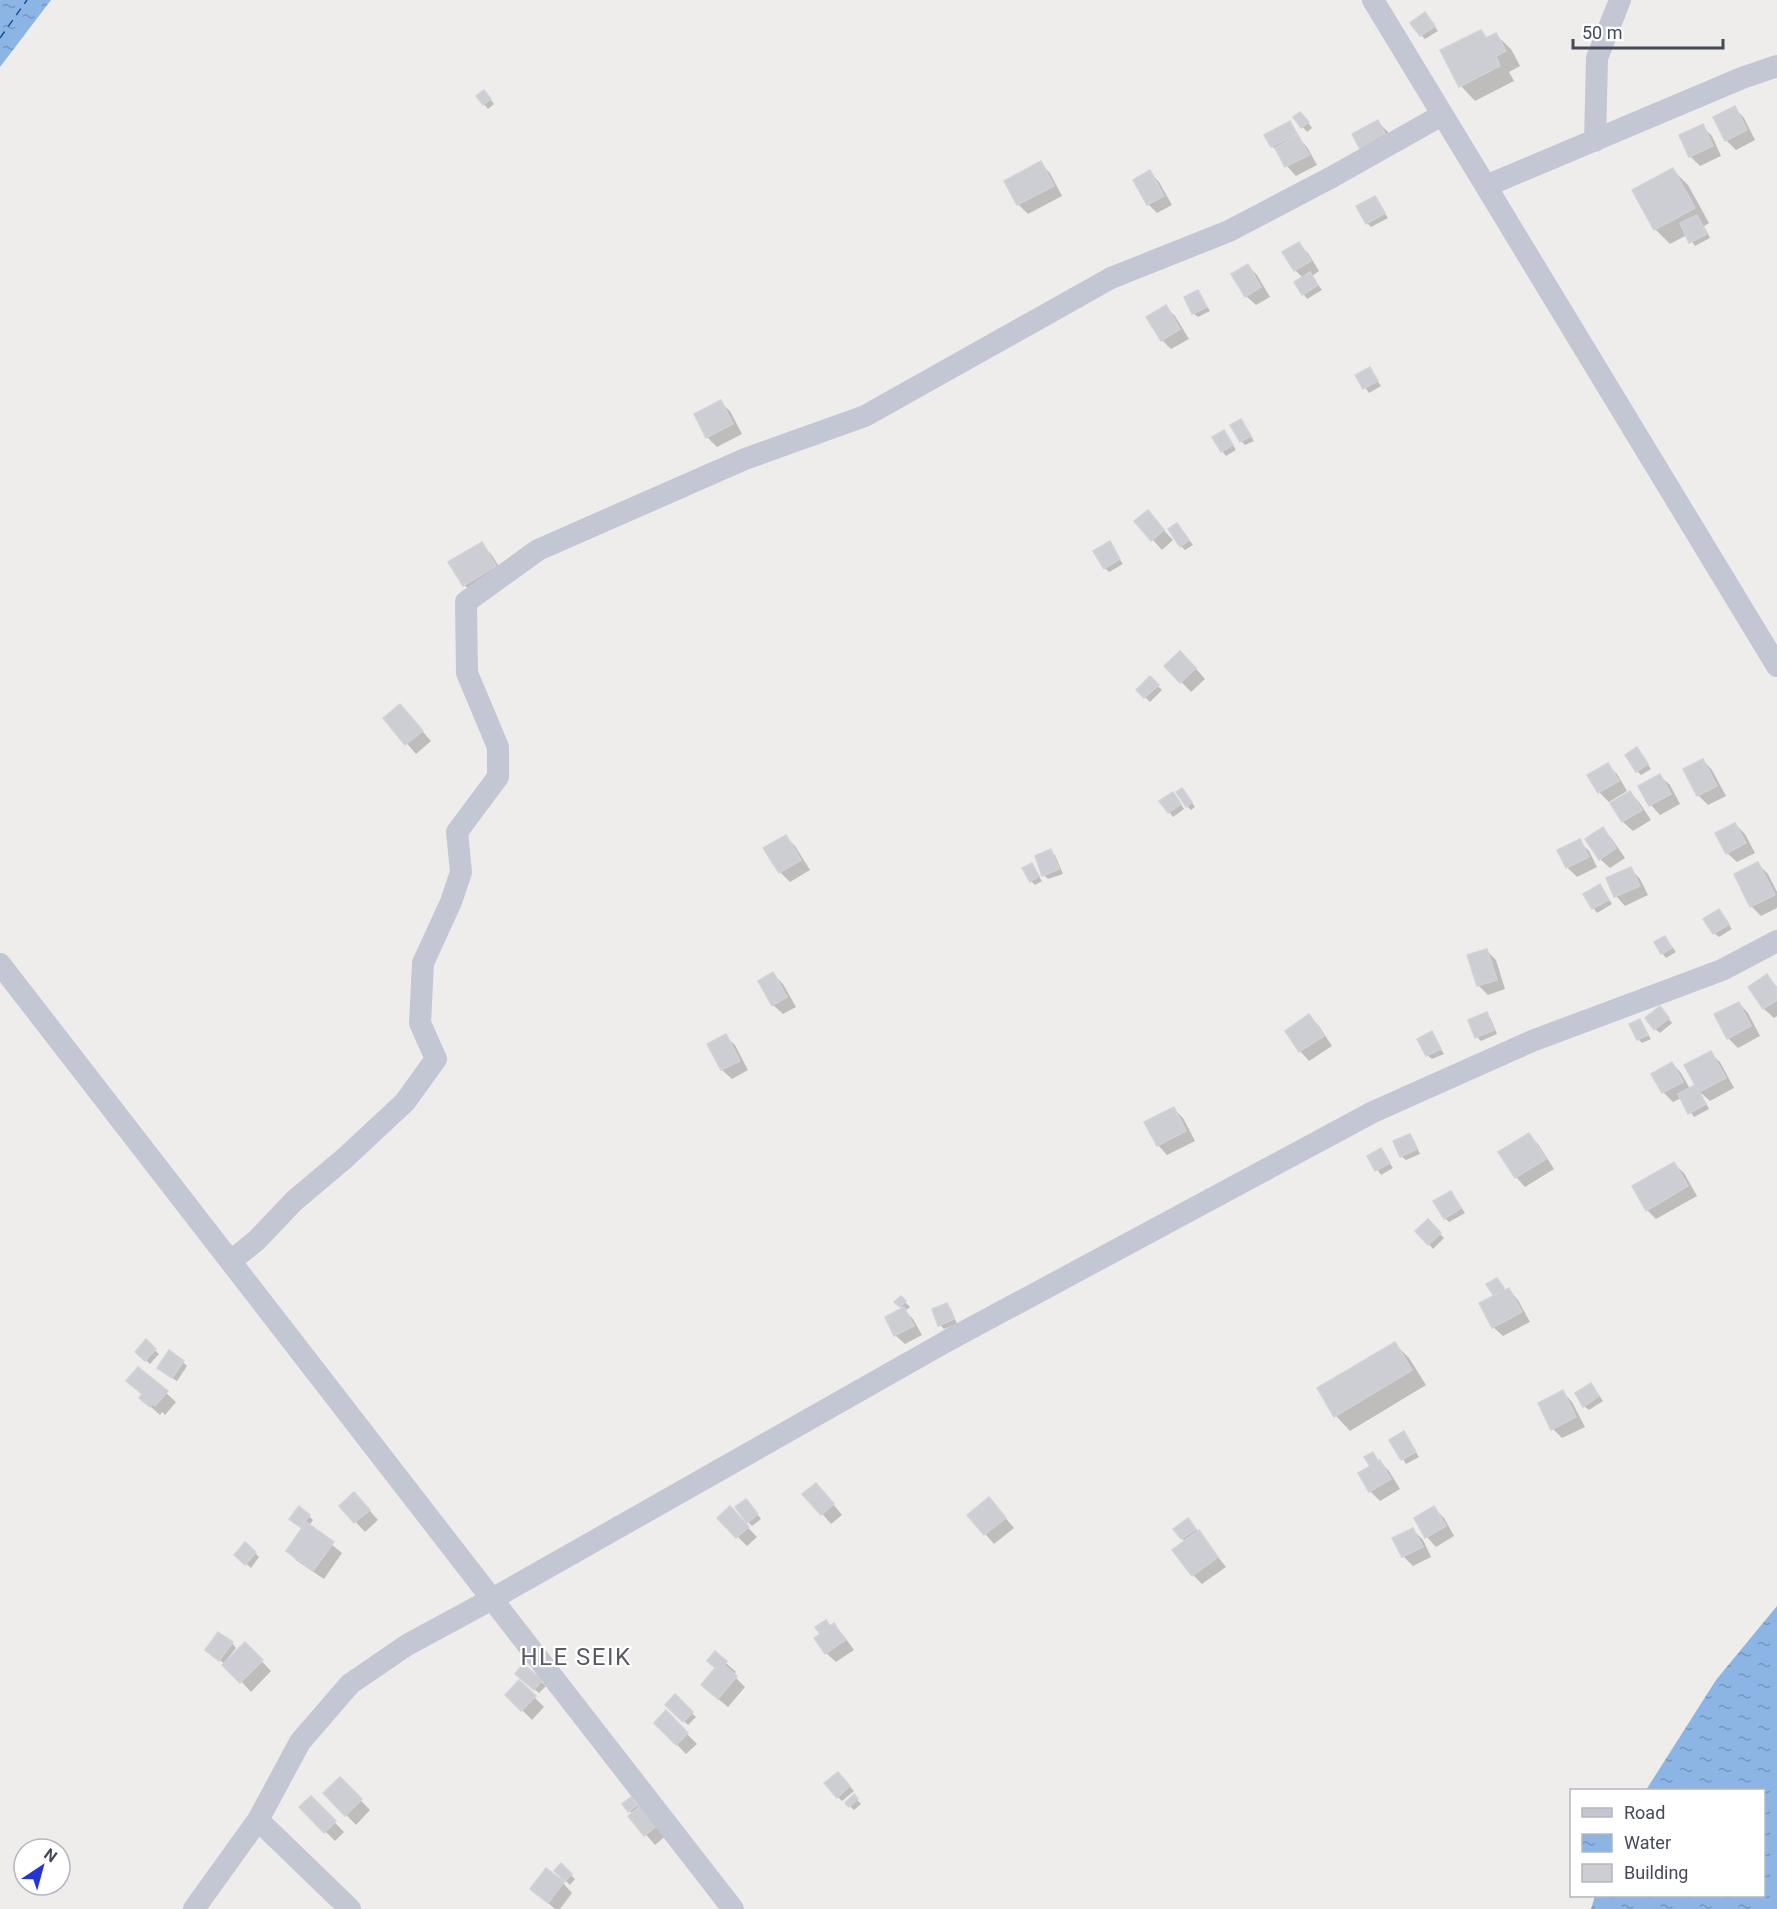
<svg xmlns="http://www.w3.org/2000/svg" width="1777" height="1909" font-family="Roboto,sans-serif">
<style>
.water{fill:url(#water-ripples)}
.shadow{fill:#0003}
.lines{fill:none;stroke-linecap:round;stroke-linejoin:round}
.ferry{stroke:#15529c;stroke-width:1.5;stroke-dasharray:8 6;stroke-linecap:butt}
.building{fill:#cdcdd4;stroke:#d1d1d8;stroke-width:1.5}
.street{stroke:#c3c7d3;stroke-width:22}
.labels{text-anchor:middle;stroke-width:4.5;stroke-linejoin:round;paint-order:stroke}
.quarter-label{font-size:24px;letter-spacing:1.5px;fill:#5a5a61;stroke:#fff}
</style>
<defs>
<pattern id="water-ripples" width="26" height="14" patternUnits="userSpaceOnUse" patternTransform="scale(1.5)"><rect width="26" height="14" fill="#8cb5e5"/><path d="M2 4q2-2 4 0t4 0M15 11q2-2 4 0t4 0" fill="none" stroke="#7495bc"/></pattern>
</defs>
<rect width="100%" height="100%" fill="#efedec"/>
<path class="water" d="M0,0H51L0,67Z
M1777,1606V1909H1591L1595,1896H1764V1790H1646L1716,1680Z"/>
<path class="shadow" d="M1429,19L1438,31L1425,39L1421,35Z
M1481,32L1488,39L1496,35L1511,49L1520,66L1509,72L1514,81L1475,101L1461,86Z
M488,96L494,104L488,109L484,104Z
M1735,108L1744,118L1755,140L1736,150L1726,140Z
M1295,118H1305L1312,128L1307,132Z
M1378,122L1388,132L1396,147L1371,160Z
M1290,123L1299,139L1307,147L1317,165L1296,176L1287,166L1278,150L1272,147L1266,136Z
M1702,126L1712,136L1721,156L1700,166L1690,156Z
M1040,163L1050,173L1062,196L1028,214L1018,204L1006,181Z
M1673,170L1688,185L1709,223L1704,226L1710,238L1695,246L1687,235L1670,244L1655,229L1634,191Z
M1150,172L1159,182L1172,205L1157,213L1148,204Z
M1375,198L1388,218L1371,227L1367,223Z
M1298,244L1308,253L1319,271L1312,276L1322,290L1307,299L1296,282L1303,278L1295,270L1284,253Z
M1248,266L1257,275L1270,297L1256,305L1246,296Z
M1198,292L1210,311L1198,317L1193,313Z
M1166,307L1175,316L1189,339L1171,349L1162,340Z
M1369,369L1381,386L1369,393L1357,376Z
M720,402L730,411L742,434L717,447L707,437Z
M1240,420L1254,441L1245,445L1241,441Z
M1228,437L1236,450L1226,456L1222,451Z
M1147,512L1173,540L1162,550L1136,521Z
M1177,524L1193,545L1185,550L1181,546Z
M1109,543L1123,564L1109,572L1105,568Z
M481,544L491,554L505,576L474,594L464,585Z
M1190,662L1205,679L1191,692L1166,666Z
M1150,679L1162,690L1150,702L1138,690Z
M400,706L431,741L416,754L385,718Z
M1637,749L1651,769L1641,775L1637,771Z
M1703,760L1712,770L1726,796L1708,805L1699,796L1685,770Z
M1608,765L1617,774L1627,791L1609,802L1599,792L1589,775Z
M1660,776L1670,785L1680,804L1660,815L1651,805L1640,786Z
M1630,793L1639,802L1651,820L1633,831L1623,822L1612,804Z
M1186,794L1195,807L1191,810L1187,806Z
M1177,798L1184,809L1173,817L1161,801Z
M1735,824L1745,834L1755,853L1737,862L1727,853Z
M1603,829L1612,839L1625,858L1610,868L1600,859Z
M786,837L795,846L810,870L790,882L780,872L766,849Z
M1579,841L1589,851L1597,867L1577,877L1567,867Z
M1051,851L1055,855L1063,874L1048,879L1044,875Z
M1031,864L1042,881L1035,885L1031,881Z
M1758,864L1768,874L1777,892V908L1761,916L1751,906L1736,875Z
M1631,869L1640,879L1648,895L1625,906L1616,896L1608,879Z
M1600,886L1612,904L1597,913L1585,895Z
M1719,911L1732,929L1719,937L1714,933Z
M1665,937L1676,952L1666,958L1662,953Z
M1487,951L1496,960L1505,989L1488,995L1478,985Z
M773,974L783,984L796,1007L783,1014L773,1005Z
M1767,976L1777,987V1016L1774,1018L1764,1009L1750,987Z
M1739,1003L1748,1013L1760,1036L1738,1048L1728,1038Z
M1664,1012L1672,1023L1660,1033L1655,1029Z
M1486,1014L1491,1019L1497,1034L1481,1041L1477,1037Z
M1309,1016L1319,1026L1332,1046L1309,1061L1300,1051Z
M1640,1021L1651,1039L1642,1043L1638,1039Z
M1431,1033L1444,1054L1432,1059L1427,1055Z
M725,1036L735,1045L748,1070L732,1079L722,1070L709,1045Z
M1710,1053L1720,1062L1734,1088L1710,1101L1700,1092L1709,1109L1694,1117L1681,1098L1673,1102L1663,1092L1653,1074L1672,1063L1681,1073L1690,1089L1699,1091Z
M1174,1109L1183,1118L1195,1141L1167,1155L1158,1145Z
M1410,1135L1414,1140L1420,1154L1406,1160L1401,1156Z
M1529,1135L1538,1144L1554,1169L1525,1187L1516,1177Z
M1381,1150L1393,1168L1381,1175L1369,1157Z
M1674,1164L1684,1173L1697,1196L1656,1219L1647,1210Z
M1451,1193L1465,1213L1449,1222L1445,1218Z
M1428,1221L1444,1238L1433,1249L1417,1231Z
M1501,1284L1506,1292L1509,1290L1518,1300L1530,1322L1503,1336L1493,1327L1497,1296L1494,1294Z
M901,1298L910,1307L905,1311L913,1319L922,1335L905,1344L895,1335L904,1309L897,1302Z
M947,1305L951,1309L957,1324L944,1329L940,1325Z
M146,1342L159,1354L150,1364L137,1352Z
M1394,1343L1409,1358L1426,1385L1350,1431L1336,1416L1319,1389Z
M183,1362L187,1366L177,1381L163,1372Z
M1595,1389L1603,1401L1589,1410L1584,1406Z
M1563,1392L1572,1402L1585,1427L1562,1438L1553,1429Z
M166,1393L176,1402L165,1415L162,1412L160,1415L141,1398Z
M1404,1433L1419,1457L1406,1464L1391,1441Z
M1372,1454L1389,1471L1400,1489L1380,1501L1370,1491Z
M805,1494H825L842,1515L831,1524Z
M364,1504L378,1520L365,1532L341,1506Z
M750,1505L761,1519L752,1526L748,1522Z
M1434,1508L1444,1518L1454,1536L1436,1547L1427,1537L1416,1518Z
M998,1509L1014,1528L994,1544L969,1515Z
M309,1516L313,1520L309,1526L342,1553L324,1579L297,1561L288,1551L303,1529L295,1523Z
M719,1518H739L757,1537L747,1546Z
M1192,1524L1226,1567L1202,1584L1193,1575L1185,1542L1182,1538Z
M1413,1530L1423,1540L1431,1557L1413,1566L1403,1556Z
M255,1553L259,1557L251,1568L236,1555Z
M826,1622L831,1627L834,1625L843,1635L854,1650L836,1662L826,1653L822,1634Z
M232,1643L236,1648L228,1658L230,1659L245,1644L271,1671L251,1692L225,1664L211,1654Z
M715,1653L736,1672L733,1675L745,1687L728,1707L712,1694L717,1668Z
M523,1666L546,1686L539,1693L521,1678Z
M519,1682L544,1707L532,1720L507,1695Z
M675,1697L696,1717L688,1725L667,1705Z
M666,1713L697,1744L686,1754L656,1723Z
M842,1778L854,1791L842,1801L838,1797Z
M340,1779L370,1810L356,1825L325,1793Z
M854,1796L861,1804L854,1810L847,1803Z
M311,1798L344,1832L335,1841L301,1807Z
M635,1803L668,1834L655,1845L630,1816L632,1814L624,1804Z
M561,1865L575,1879L570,1885L556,1871Z
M563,1883L572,1893L560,1909H555L532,1889Z"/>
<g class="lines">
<path class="ferry" d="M0,38L27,0"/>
</g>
<path class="building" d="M1425,12L1435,26L1420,36L1410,23Z
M1481,30L1486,38L1496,33L1506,51L1496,56L1500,66L1459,87L1440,50Z
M484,90L491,99L483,105L476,96Z
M1735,106L1747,130L1725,141L1713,117Z
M1300,112L1309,122L1301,128L1293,117Z
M1378,120L1387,138L1361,151L1352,134Z
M1290,121L1297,134L1271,147L1264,135Z
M1703,124L1713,146L1689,157L1679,135Z
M1298,135L1309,155L1285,167L1275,148Z
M1041,161L1054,186L1017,205L1004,181Z
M1673,168L1695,208L1654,230L1632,190Z
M1150,170L1164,196L1147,205L1133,180Z
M1375,196L1385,213L1366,224L1356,206Z
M1697,215L1707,234L1689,243L1680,223Z
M1299,242L1311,261L1294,271L1282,252Z
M1248,264L1261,287L1245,297L1231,274Z
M1310,272L1318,285L1302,295L1294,282Z
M1198,290L1207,307L1192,314L1184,297Z
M1166,305L1180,329L1161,341L1146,317Z
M1370,367L1378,381L1363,389L1355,375Z
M721,400L733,424L706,438L694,414Z
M1241,419L1251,436L1240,442L1230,425Z
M1224,430L1233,445L1221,452L1212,437Z
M1148,510L1164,530L1151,541L1134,521Z
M1177,523L1189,540L1180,547L1168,529Z
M1110,541L1120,559L1104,569L1093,551Z
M482,542L496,566L463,586L448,562Z
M1180,651L1196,668L1180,683L1164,666Z
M1150,676L1159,685L1144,698L1136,690Z
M400,704L423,731L405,745L383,718Z
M1637,747L1648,764L1636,772L1625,755Z
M1703,759L1717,786L1697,796L1683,769Z
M1608,763L1619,781L1598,793L1587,775Z
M1660,774L1671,794L1649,806L1638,786Z
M1182,788L1192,802L1186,807L1176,792Z
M1630,791L1642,810L1622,822L1610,803Z
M1173,792L1181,804L1168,813L1159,801Z
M1735,823L1746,843L1726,854L1715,833Z
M1603,827L1616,848L1599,860L1585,839Z
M786,835L801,860L779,873L763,848Z
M1580,839L1589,857L1566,868L1557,850Z
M1051,849L1059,869L1042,876L1035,856Z
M1758,862L1775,895L1750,907L1734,874Z
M1032,863L1039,876L1030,882L1022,868Z
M1631,867L1640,886L1614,897L1606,878Z
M1600,884L1609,900L1592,909L1583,894Z
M1719,909L1729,924L1713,934L1703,919Z
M1665,936L1672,948L1661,954L1654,942Z
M1487,949L1497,980L1477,986L1467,955Z
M773,972L787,997L772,1006L758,981Z
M1767,974L1777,989V1000L1763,1009L1748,987Z
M1739,1002L1751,1026L1727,1039L1714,1014Z
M1660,1006L1669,1018L1654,1030L1645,1018Z
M1487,1012L1494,1030L1475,1038L1468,1020Z
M1309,1014L1324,1036L1299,1052L1285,1031Z
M1640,1019L1648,1035L1637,1040L1629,1024Z
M1432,1031L1441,1049L1426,1056L1417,1039Z
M726,1034L740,1061L721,1070L707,1044Z
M1711,1051L1726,1078L1699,1092L1684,1065Z
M1672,1062L1683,1082L1662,1093L1651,1074Z
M1695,1085L1706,1104L1688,1114L1678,1094Z
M1174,1107L1186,1131L1157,1146L1144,1122Z
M1529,1133L1546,1159L1515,1178L1498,1152Z
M1410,1134L1417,1149L1400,1157L1393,1141Z
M1381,1148L1390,1163L1375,1171L1367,1156Z
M1674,1162L1688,1186L1646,1211L1632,1186Z
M1451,1191L1461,1208L1444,1219L1433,1201Z
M1428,1219L1441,1233L1428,1245L1415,1231Z
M1497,1278L1504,1288L1493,1295L1486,1284Z
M1509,1288L1522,1312L1492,1328L1479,1303Z
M901,1296L906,1301L900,1307L894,1302Z
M947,1303L954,1319L938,1326L932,1309Z
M904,1307L914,1326L894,1336L885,1317Z
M146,1339L156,1349L145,1361L135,1352Z
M1395,1342L1412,1370L1334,1417L1317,1388Z
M169,1350L184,1361L172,1378L157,1368Z
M138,1367L168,1391L155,1406L152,1404L150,1407L139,1398L142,1394L126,1381Z
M1591,1383L1599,1396L1583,1407L1575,1393Z
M1563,1390L1576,1417L1551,1430L1538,1403Z
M1404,1431L1416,1452L1401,1460L1389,1440Z
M1373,1452L1378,1461L1380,1460L1391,1479L1369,1492L1358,1473L1370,1466L1364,1457Z
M816,1483L834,1504L821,1515L802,1494Z
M354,1492L370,1510L354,1523L339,1506Z
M989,1497L1006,1518L984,1535L967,1515Z
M746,1499L758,1514L747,1523L735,1507Z
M299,1506L310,1515L300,1527L289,1519Z
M730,1506L749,1527L736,1538L717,1518Z
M1434,1506L1446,1526L1425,1538L1414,1518Z
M1188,1518L1196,1529L1181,1539L1173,1529Z
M306,1522L334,1542L313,1571L286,1551Z
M1413,1528L1423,1547L1402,1557L1392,1538Z
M1199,1530L1218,1557L1192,1576L1172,1550Z
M245,1542L256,1552L245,1565L234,1555Z
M826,1620L830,1626L834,1623L845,1640L825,1654L814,1638L820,1634L815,1627Z
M218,1632L233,1642L219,1661L205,1650Z
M245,1642L263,1660L240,1683L222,1665Z
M715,1651L727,1661L724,1665L737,1676L718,1699L701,1685L715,1668L707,1661Z
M523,1664L542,1680L534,1690L515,1674Z
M519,1680L536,1696L521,1711L505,1695Z
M675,1694L693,1712L683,1722L665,1705Z
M666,1710L688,1733L676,1745L654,1723Z
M838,1772L850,1786L837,1798L824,1783Z
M340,1777L362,1799L345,1816L323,1793Z
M854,1794L858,1799L849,1807L845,1803Z
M311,1796L336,1821L324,1833L299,1807Z
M631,1797L637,1805L628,1812L622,1804Z
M643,1804L659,1824L644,1836L628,1816Z
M561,1863L572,1874L565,1881L554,1871Z
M546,1868L564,1882L548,1903L530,1889Z"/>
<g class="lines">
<path class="street" d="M1373,0L1777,666
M1595,141L1597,58L1620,0
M1486,186L1742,78L1777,66
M0,964L492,1599L947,1341L1373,1112L1532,1041L1722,970L1777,941
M231,1261L257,1240L294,1201L345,1158L405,1102L436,1059L420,1023L423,963L451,902L461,872L457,832L498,777V747L467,673L466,602L538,550L745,459L865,416L1111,278L1229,231L1332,177L1442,115
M258,1820L350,1909
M194,1909L258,1820L300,1742L350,1684L407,1645L492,1599L733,1909"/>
</g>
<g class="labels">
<g class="quarter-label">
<text x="576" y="1665">HLE SEIK</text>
</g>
</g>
<rect x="1570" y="1789" width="195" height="108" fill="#ffffff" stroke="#b5b6bc" stroke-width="1.5"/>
<rect x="1582" y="1808" width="30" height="9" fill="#c3c7d3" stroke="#b5b6bc" stroke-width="1.5"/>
<text x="1624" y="1819" font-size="18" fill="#464958">Road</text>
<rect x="1582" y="1834" width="30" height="18" fill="url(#water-ripples)" stroke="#b5b6bc" stroke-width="1.5"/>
<text x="1624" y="1849" font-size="18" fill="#464958">Water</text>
<rect x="1582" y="1864" width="30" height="18" fill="#cdcdd4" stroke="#b5b6bc" stroke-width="1.5"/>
<text x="1624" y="1879" font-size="18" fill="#464958">Building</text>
<g transform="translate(42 1867) rotate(36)"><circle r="28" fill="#ffffff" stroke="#b5b6bc" stroke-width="1.5"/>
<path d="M0-4.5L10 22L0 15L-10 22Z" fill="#2435d1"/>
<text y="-9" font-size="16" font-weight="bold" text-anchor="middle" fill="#464958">N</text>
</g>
<path d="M1573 39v9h150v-9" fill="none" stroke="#464958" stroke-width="3"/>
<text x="1582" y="39" font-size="18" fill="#464958" stroke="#ffffff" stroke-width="4.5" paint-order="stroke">50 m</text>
</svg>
